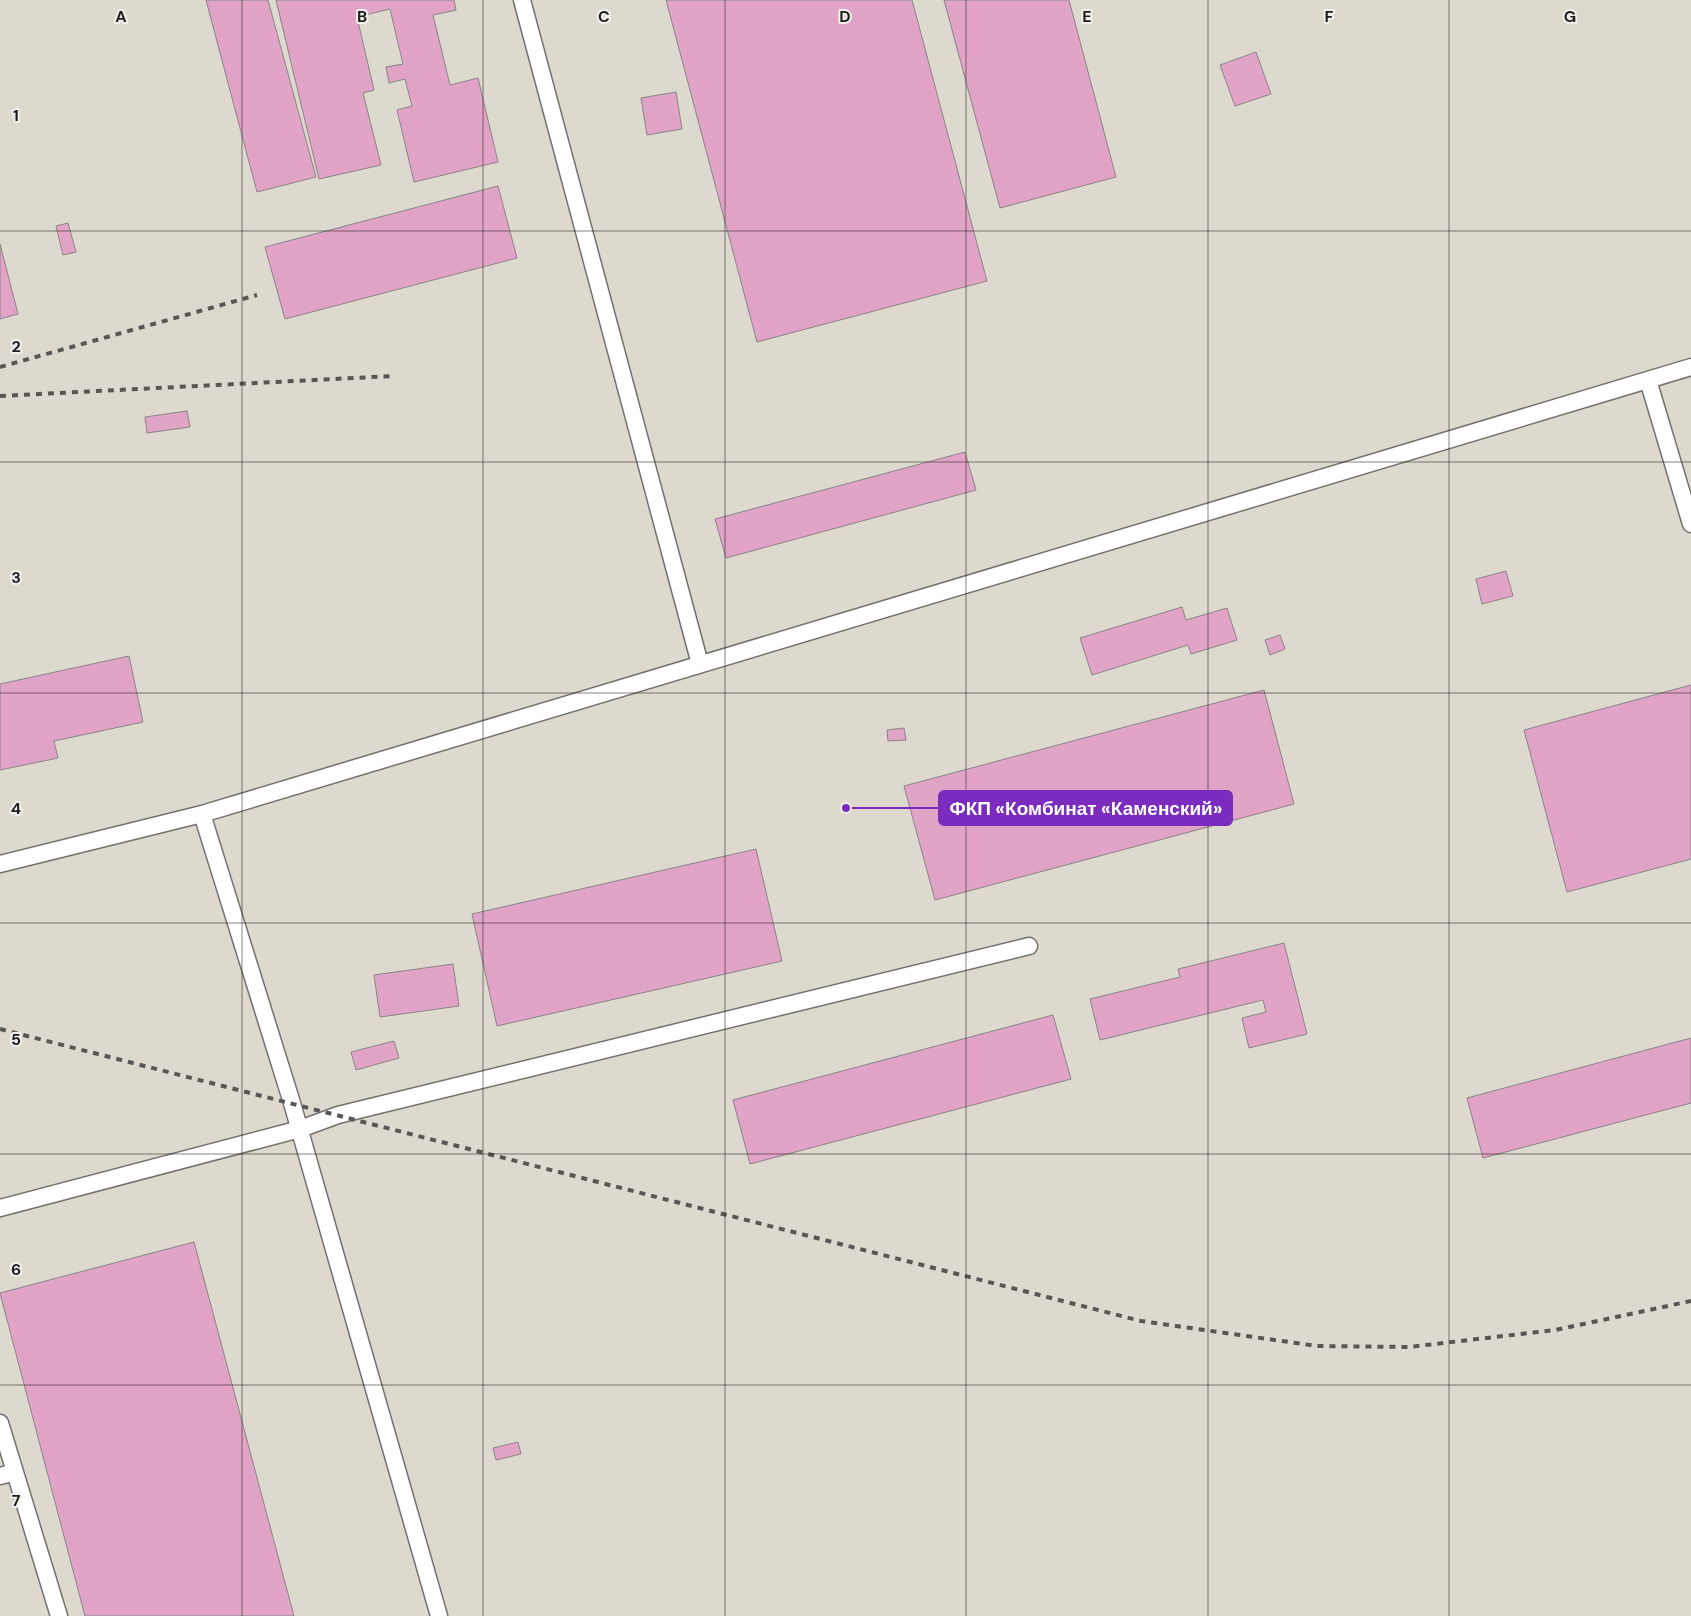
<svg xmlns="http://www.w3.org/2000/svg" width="1691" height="1616" font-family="'DM Sans',sans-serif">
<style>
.built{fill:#ded9ce}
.building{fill:#e2a4c6;stroke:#888486}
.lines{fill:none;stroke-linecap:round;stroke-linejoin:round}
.service-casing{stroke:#73716e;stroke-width:19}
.service{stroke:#fff;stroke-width:16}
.rail{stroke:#575754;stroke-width:4;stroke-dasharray:6 6;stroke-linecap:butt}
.grid{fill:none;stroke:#1d1d1b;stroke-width:1;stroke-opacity:0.55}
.grid-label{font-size:16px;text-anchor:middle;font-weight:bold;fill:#1d1d1b;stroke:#f2f0ec;stroke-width:4;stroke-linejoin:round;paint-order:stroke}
.leader{fill:none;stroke:#7b2cbf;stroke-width:2}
.callout-dot{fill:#7b2cbf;stroke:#f2f0ec;stroke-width:2}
.callout{fill:#7b2cbf;stroke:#7b2cbf;stroke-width:2}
.callout-label{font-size:19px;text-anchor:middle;font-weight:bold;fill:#fff}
</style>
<rect width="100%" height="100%" fill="#e5e3df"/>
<path class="built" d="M0,0H1691V1616H0Z"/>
<path class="building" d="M206,0H268L316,177L257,192Z
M276,0H454L456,10L433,15L450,85L478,78L498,162L414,182L397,110L412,106L405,79L389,83L386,67L403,64L390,9L357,17L374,90L363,93L381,165L319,179Z
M666,0H912L987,281L757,342Z
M944,0H1069L1116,177L1000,208Z
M1256,52L1271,94L1235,106L1220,65Z
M676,92L682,129L647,135L641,98Z
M498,186L517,258L285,319L265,247Z
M68,223L76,252L63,255L56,226Z
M0,244L18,314L0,319Z
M187,411L190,427L147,433L145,417Z
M965,452L976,490L726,558L715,519Z
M1506,571L1513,596L1482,604L1476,579Z
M1182,607L1186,620L1227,608L1237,640L1191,654L1188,645L1092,675L1080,638Z
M1280,635L1285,649L1270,655L1265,640Z
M129,656L143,722L54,741L58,758L0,770V684Z
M1691,685V859L1567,892L1524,730Z
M1264,690L1294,804L935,900L904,786Z
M904,728L906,740L888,741L887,730Z
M756,849L782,961L497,1026L472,914Z
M1284,943L1307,1034L1249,1048L1242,1018L1266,1012L1263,1000L1100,1040L1090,999L1180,977L1178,969Z
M453,964L459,1006L380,1017L374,975Z
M1053,1015L1071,1079L750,1164L733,1100Z
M1691,1038V1103L1483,1158L1467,1098Z
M394,1041L399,1058L356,1070L351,1052Z
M194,1242L294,1616H85L0,1293Z
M518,1442L521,1454L496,1460L493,1448Z"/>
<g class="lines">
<defs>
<path id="service" d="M522,0L700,664
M1648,380L1691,524
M202,814L292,1103L439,1616
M0,864L202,814L1691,367
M0,1208L300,1129L338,1115L1029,946
M0,1423L59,1616
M0,1476L15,1472"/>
</defs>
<use href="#service" class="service-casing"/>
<use href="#service" class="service"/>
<path class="rail" d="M0,367L257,295
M0,396L393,376
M0,1029L1141,1321L1317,1346L1409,1347L1555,1330L1691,1301"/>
</g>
<path class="grid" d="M242,0V1616M483,0V1616M725,0V1616M966,0V1616M1208,0V1616M1449,0V1616M0,231H1691M0,462H1691M0,693H1691M0,923H1691M0,1154H1691M0,1385H1691"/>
<g class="grid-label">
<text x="121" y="22">A</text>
<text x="362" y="22">B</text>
<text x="604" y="22">C</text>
<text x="845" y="22">D</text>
<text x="1087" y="22">E</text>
<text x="1329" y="22">F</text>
<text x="1570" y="22">G</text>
<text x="16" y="121">1</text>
<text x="16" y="352">2</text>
<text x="16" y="583">3</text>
<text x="16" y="814">4</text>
<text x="16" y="1045">5</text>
<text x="16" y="1275">6</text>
<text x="16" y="1506">7</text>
</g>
<path class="leader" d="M846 808L939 808"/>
<circle class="callout-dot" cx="846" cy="808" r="5"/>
<rect class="callout" x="939" y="791" width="293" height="34" rx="5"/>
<g class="callout-label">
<text x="1086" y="815">ФКП «Комбинат «Каменский»</text>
</g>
</svg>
